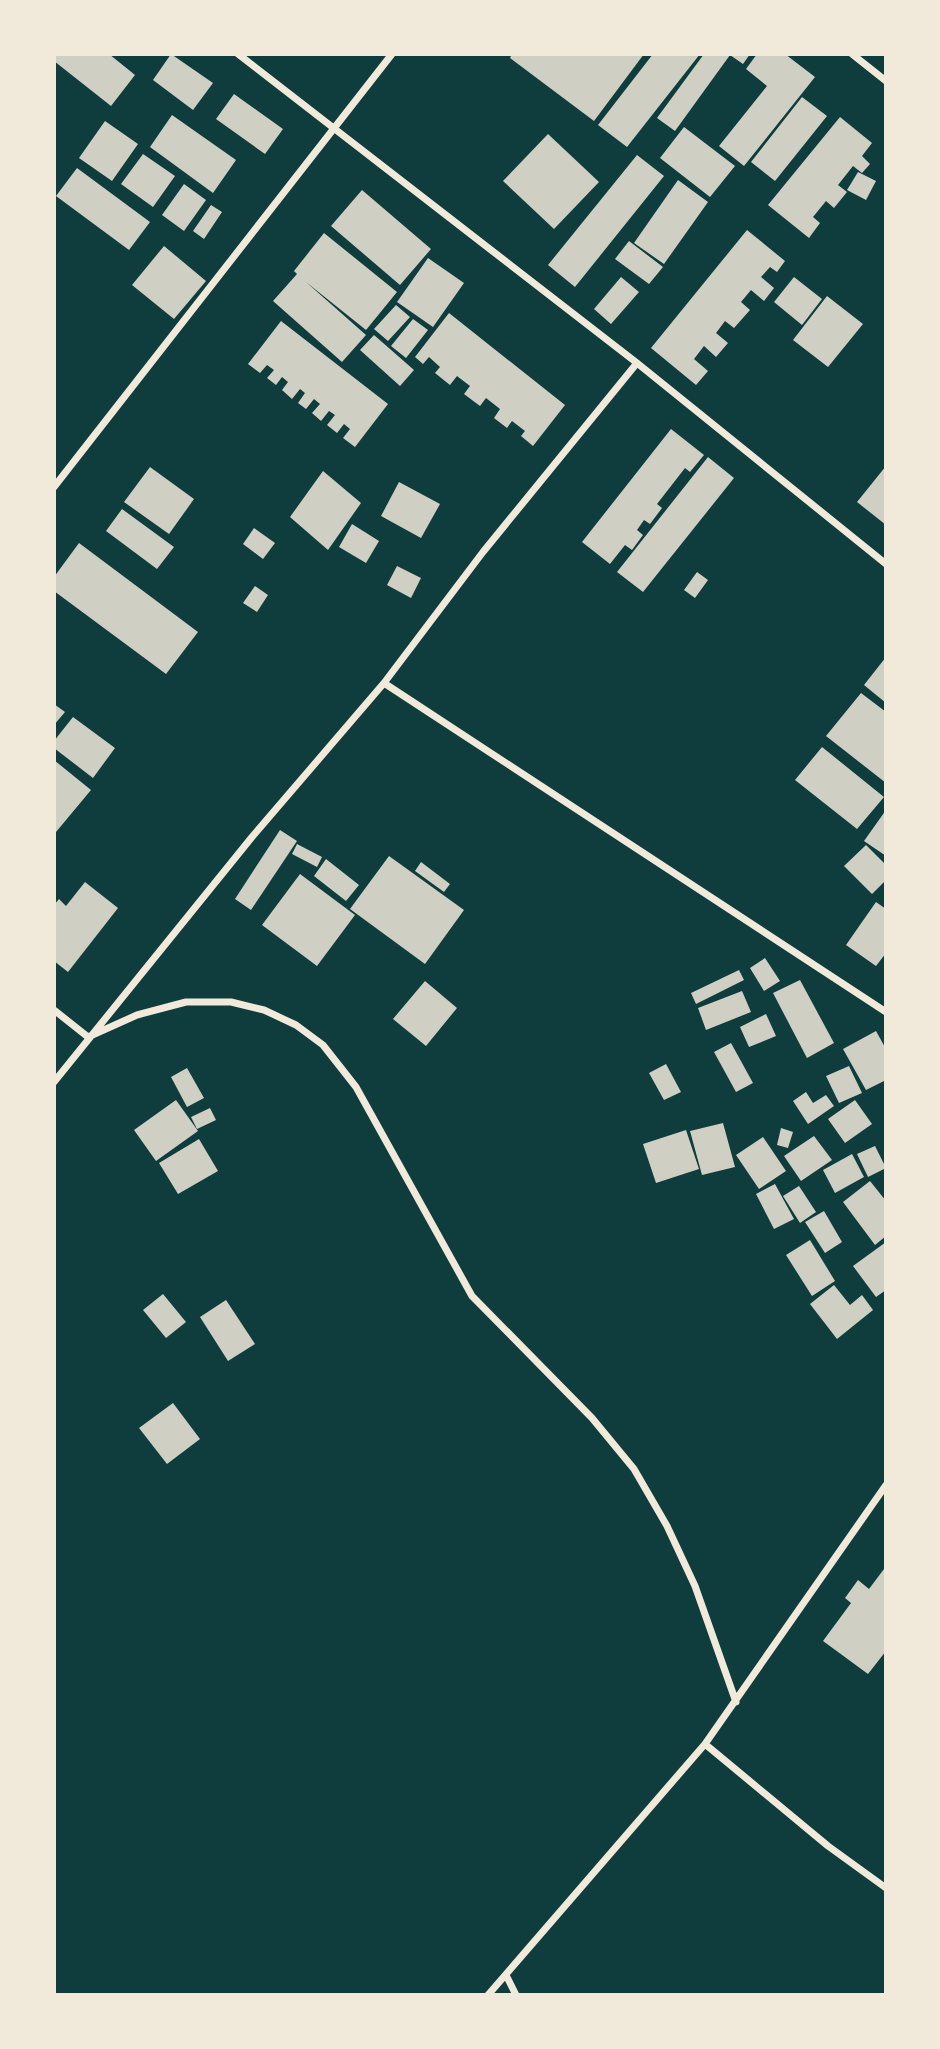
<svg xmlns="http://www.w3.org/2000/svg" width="940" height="2049" font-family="Montserrat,sans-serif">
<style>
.building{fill:#cfcfc3}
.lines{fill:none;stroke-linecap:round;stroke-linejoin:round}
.minor{stroke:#f1e9da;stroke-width:7}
</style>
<rect width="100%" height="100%" fill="#0f3d3e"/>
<path class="building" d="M54,54H109L135,75L111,106L54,61Z
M171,54L213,83L193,110L153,80Z
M512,54H644L594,121L510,58Z
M653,54H700L627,147L598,125Z
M704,54H750L743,64L730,55L675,131L657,118Z
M757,54H785L815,77L744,166L719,146L767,86L746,69Z
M234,94L283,129L265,154L216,119Z
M802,97L827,116L775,181L751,162Z
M172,115L236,160L213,193L150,147Z
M840,117L872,143L862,156L870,164L862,173L853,166L838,185L847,192L834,208L826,201L813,217L820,223L809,238L768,205Z
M105,121L138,144L112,181L79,158Z
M684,127L735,166L710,197L660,158Z
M548,134L599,182L554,229L503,181Z
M143,154L175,176L153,207L121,184Z
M637,155L664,176L575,287L548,265Z
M77,168L150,222L129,250L56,196Z
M858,172L876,181L866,200L847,190Z
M678,180L708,202L664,264L634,243Z
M184,184L206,200L184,231L162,215Z
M362,190L431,249L400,285L331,226Z
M211,205L222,212L204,239L193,231Z
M747,230L785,261L777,272L770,267L761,277L774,288L764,301L751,290L741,302L750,310L734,328L725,321L716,333L728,343L716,357L704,346L694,359L708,371L696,385L651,348Z
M324,233L397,292L366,330L306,282L366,335L342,362L273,301L297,274L294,271Z
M629,241L663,267L649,284L615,259Z
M164,246L206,281L174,319L132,285Z
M428,258L464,283L433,327L397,302Z
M621,277L639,292L611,324L594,309Z
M794,277L822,299L802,325L774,302Z
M827,296L863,324L828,367L793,340Z
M396,305L410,317L388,341L374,329Z
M449,313L565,405L533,446L521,436L525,431L512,421L507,428L494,418L500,409L486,398L480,406L464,394L470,386L457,376L450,385L435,373L440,367L429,357L423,364L415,357Z
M413,319L428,330L406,358L391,346Z
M281,321L388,404L355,447L343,438L350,429L344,424L337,433L327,425L335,415L329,411L321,421L312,413L320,404L314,399L306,409L298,403L305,393L300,389L292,399L282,390L288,382L282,377L276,385L267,378L274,370L267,365L260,373L248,364Z
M374,335L414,370L400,386L360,350Z
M671,429L704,455L690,472L685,468L657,504L662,508L650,524L644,520L637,530L643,535L632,550L625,545L610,564L582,542Z
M708,457L734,478L643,592L617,572Z
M886,466V525L857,502Z
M150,467L194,499L169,534L124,502Z
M323,471L361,503L328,550L290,517Z
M399,482L440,504L421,538L381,516Z
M122,509L174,547L157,569L106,531Z
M352,524L379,541L366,563L339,547Z
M254,528L275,543L263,559L243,544Z
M79,543L198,632L166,674L54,591V577Z
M397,566L421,578L411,598L387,585Z
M697,572L708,580L695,598L684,590Z
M255,586L268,595L257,612L243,603Z
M886,657V703L864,685Z
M861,693L886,712V783L826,736Z
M54,704L65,712L54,725Z
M73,717L115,748L93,778L54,748V741Z
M822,747L884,797L857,829L795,780Z
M54,760L91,790L56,832L54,830Z
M886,810V856L864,841Z
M280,830L297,841L251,910L235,899Z
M297,844L322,857L317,867L292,854Z
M866,845L886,865V880L872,894L844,866Z
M389,856L464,910L425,964L350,909Z
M326,859L359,885L346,901L314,876Z
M421,862L450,884L444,892L415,871Z
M300,874L355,915L317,966L262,925Z
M85,882L118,908L68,972L54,961V905L59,899L66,906Z
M876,902L886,909V953L876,966L846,945Z
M765,958L780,981L764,991L750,968Z
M739,970L744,980L696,1004L691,993Z
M800,980L834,1043L807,1058L773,993Z
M425,981L457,1008L426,1046L393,1019Z
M742,991L751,1012L706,1030L698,1008Z
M766,1014L776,1036L749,1047L740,1027Z
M876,1031L886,1049V1080L866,1090L843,1049Z
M731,1043L753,1083L736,1092L714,1052Z
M666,1064L681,1092L664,1100L649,1073Z
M849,1066L862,1093L839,1103L826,1076Z
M187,1068L204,1098L187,1107L171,1077Z
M806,1092L813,1103L826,1095L834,1106L808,1124L793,1101Z
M176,1100L198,1131L156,1161L134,1130Z
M855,1100L872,1124L845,1143L828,1119Z
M210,1108L216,1120L197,1129L191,1117Z
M723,1123L735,1167L702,1175L690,1131Z
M781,1128L793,1132L788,1148L777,1145Z
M686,1130L699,1169L656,1183L643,1144Z
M814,1136L832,1160L801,1181L784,1156Z
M763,1137L786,1171L759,1189L736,1155Z
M199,1139L218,1171L178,1194L159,1163Z
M875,1146L886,1168L868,1177L857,1154Z
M852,1154L864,1177L835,1193L823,1170Z
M870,1181L886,1201V1236L875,1245L843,1202Z
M775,1184L794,1219L774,1229L756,1194Z
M799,1186L816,1212L800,1223L783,1196Z
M824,1211L842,1242L825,1253L805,1222Z
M810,1240L835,1281L812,1296L786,1255Z
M886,1242V1290L876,1297L853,1266Z
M834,1285L850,1305L862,1295L873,1310L837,1339L810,1304Z
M163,1294L186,1322L166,1338L143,1310Z
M226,1300L255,1344L228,1361L200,1317Z
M173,1403L200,1439L167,1464L139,1428Z
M884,1569L886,1651L868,1674L823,1641L851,1603L845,1598L858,1580L869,1589Z"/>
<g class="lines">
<path class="minor" d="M238,54L637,363L886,564
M852,54L886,81
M54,487L392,54
M384,683L886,1012
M54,1010L88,1037L137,1015L186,1002H231L264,1010L296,1025L323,1045L356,1087L472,1296L592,1418L634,1469L667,1526L695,1586L736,1702
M54,1082L252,837L384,683L483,552L637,363
M705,1744L828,1846L886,1888
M506,1975L516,1995
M488,1995L705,1744L886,1485"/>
</g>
<rect width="940" height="2049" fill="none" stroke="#f1e9da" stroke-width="112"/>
</svg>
